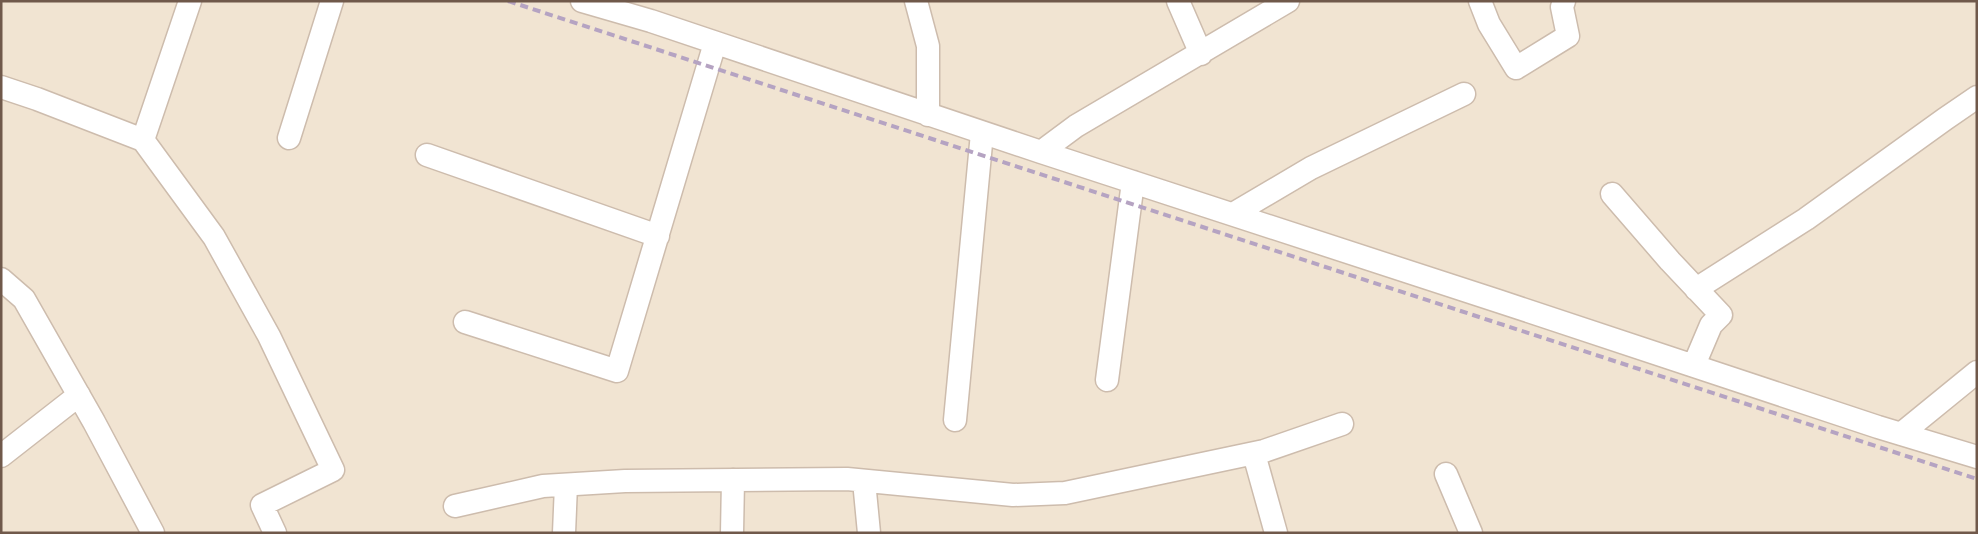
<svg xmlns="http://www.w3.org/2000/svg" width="1978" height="534" font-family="Karla,sans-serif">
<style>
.residential{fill:#f1e4d2}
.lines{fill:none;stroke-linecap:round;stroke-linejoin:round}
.minor-casing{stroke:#cdbcad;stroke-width:25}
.minor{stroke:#fff;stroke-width:22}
.rail{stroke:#b5a3c2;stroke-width:4;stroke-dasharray:8 5;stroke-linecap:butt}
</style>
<rect width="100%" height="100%" fill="#faf2e3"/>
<path class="residential" d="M1,1H1977V533H1Z"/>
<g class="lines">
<defs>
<path id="minor" d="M582,1L651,21L1041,152L1498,301L1878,427L1977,457
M916,1L928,46V115
M1178,1L1201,54
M1480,1L1489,24L1516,68L1568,36L1562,7L1564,1
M1,87L37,99L143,140L214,237L269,336L333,470L262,505L275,533
M289,138L332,1
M143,140L190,1
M1041,152L1076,126L1288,1
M427,155L658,236
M1612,194L1670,261L1721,315L1711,325L1694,365
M1233,214L1311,168L1464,94
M1,279L24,299L94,422L153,533
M1696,289L1806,219L1945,119L1977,97
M465,322L617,371L715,43
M1107,380L1133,182
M955,420L982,133
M1901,434L1977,372
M1254,454L1276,533
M1,456L79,395
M1446,474L1471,533
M864,481L869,533
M455,506L543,486L625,481L847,479L1013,495L1065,493L1264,451L1342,424
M564,533L566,485
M732,533L733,480"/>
</defs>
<use href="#minor" class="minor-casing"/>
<use href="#minor" class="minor"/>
<path class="rail" d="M508,1L1977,479"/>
</g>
<rect width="1978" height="534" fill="none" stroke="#70594b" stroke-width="5"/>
</svg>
